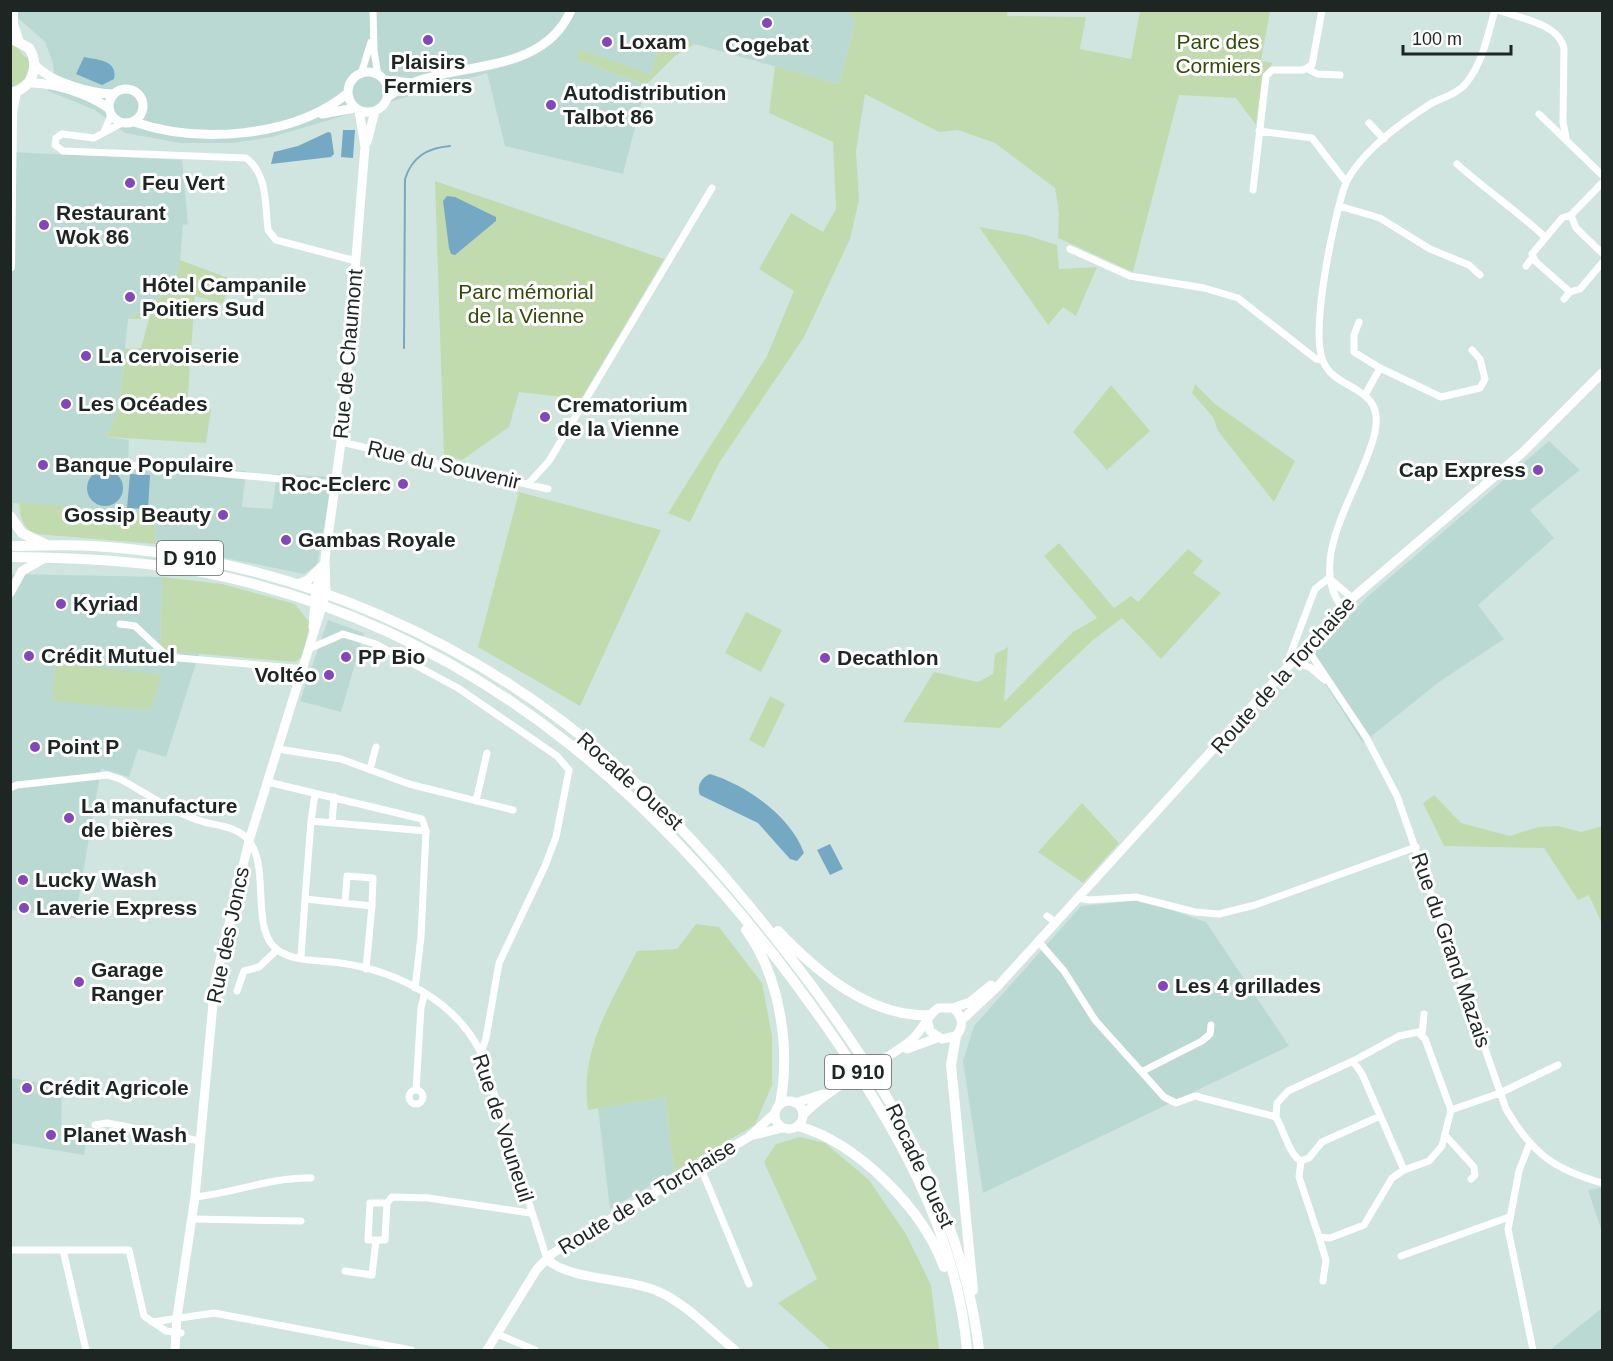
<svg xmlns="http://www.w3.org/2000/svg" width="1613" height="1361" font-family="Helvetica,sans-serif">
<style>
.built{fill:#bbd9d3}
.green{fill:#c2dbae}
.water{fill:#75a9c3}
.lines{fill:none;stroke-linecap:round;stroke-linejoin:round}
.stream{stroke:#75a9c3;stroke-width:2}
.street{stroke:#fff;stroke-width:7}
.secondary{stroke:#fff;stroke-width:9}
.primary{stroke:#fff;stroke-width:10}
.poi-dot{fill:#8346bc;stroke:#fff;stroke-width:2}
.labels{text-anchor:middle;stroke-width:6;stroke-linejoin:round;paint-order:stroke}
.shield{fill:#fff;stroke:#626766;stroke-width:1.5}
.shield-label{font-size:20px;font-weight:bold;fill:#1e2624}
.poi-label{font-size:21px;font-weight:bold;fill:#1e2624;stroke:#fff;text-anchor:start}
.park-label{font-size:21px;fill:#2e4b07;stroke:#fff}
.street-label{font-size:21px;fill:#1e2624;stroke:#fff}
</style>
<rect width="100%" height="100%" fill="#d0e5e0"/>
<path class="built" d="M848,10L855,23L839,84L662,35L651,74L578,60L646,85L623,174L505,146L487,73L272,137L233,143H180L125,133L95,110L48,91L54,72L52,60L45,42L18,18V11Z
M11,152L182,160L188,224L183,225L179,275L166,292L128,319L119,407L107,437L129,440L128,462L246,471L242,507L272,509L277,474L333,477L317,565L304,574L156,544L153,514L13,503L11,574L162,577L160,644L167,651L199,654L166,757L138,749L129,777L101,769L75,919L11,910Z
M1549,441L1580,470L1530,510L1554,538L1478,605L1504,639L1439,682L1363,743L1309,659L1366,598Z
M328,620L364,633L341,712L300,701Z
M1142,900L1206,922L1289,1046L983,1193L963,1061L974,1026L1081,906Z
M11,1078L62,1087L61,1137L86,1141L84,1155L11,1143Z
M665,1097L674,1172L610,1209L598,1108Z
M1602,1188V1232L1588,1190Z
M1602,1308V1350H1550Z"/>
<path class="green" d="M1008,10L1007,16L1086,17L1080,49L1131,59L1140,11H1270L1261,61L1273,63L1262,77L1256,125L1236,98L1179,95L1133,272L1058,238L1059,213L1055,188L995,143L958,130L939,132L865,94L856,151L859,200L850,239L804,337L719,463L690,522L668,513L767,356L794,291L759,269L791,213L823,232L836,209L833,142L769,113L775,66L839,84L855,23L848,11Z
M662,35L695,44L675,56L646,85L578,60V49L651,74Z
M10,44L17,46L24,56L28,57L30,64L25,79L11,88Z
M435,181L664,259L581,399L519,392L509,427L462,460L444,456Z
M979,227L1026,235L1057,245L1059,269L1097,267L1076,316L1063,307L1048,325Z
M180,260L231,279L223,304L195,296L187,407L211,409L206,443L107,437L119,407L125,349L141,348L149,319H128C151,303 177,291 180,260Z
M1195,384L1215,404L1295,461L1274,502L1218,431L1213,417L1192,393Z
M1111,385L1150,431L1107,470L1073,432Z
M519,492L661,530L580,706L478,647Z
M19,502L153,514L156,544L36,534C21,527 21,518 19,502Z
M1059,543L1114,608L1131,596L1138,602L1188,549L1203,561L1193,573L1221,593L1161,659L1122,618L1093,640L1000,728L903,722L934,672L978,682L993,674L995,654L1008,647L1004,702L1073,632L1097,618L1044,556Z
M162,577L222,584L295,604L310,623L303,656L295,662L167,651L160,644Z
M746,612L782,630L761,672L725,653Z
M56,662L162,675L150,710L52,701Z
M770,696L785,704L764,748L749,740Z
M1434,795L1461,823L1510,836L1538,827L1558,826L1581,832L1602,826V924L1589,895L1578,900L1544,848L1444,846L1423,803Z
M1082,803L1119,843L1083,883L1038,852Z
M696,924L719,927L762,983L772,1036V1085L755,1125L674,1172L665,1097L588,1110C579,1050 611,1003 637,951L677,949Z
M800,1137L825,1143L869,1180L906,1234L931,1285L939,1350H831L778,1303L817,1279L764,1162L776,1144Z"/>
<path class="water" d="M84,57C98,60 118,60 114,79L102,85L76,74Z
M343,130H355L353,158L341,157Z
M328,132L331,133L334,154L331,157L271,164L274,152L298,146Z
M447,196L455,197L496,217V221L455,255L451,254L449,248L443,201Z
M87 488a18 18 0 1 1 36 0a18 18 0 1 1-36 0Z
M130,474L150,475L148,509L127,508Z
M710,774C746,785 791,816 804,853L797,861L790,859L758,823L700,795C696,786 702,777 710,774Z
M830,844L843,869L830,875L817,850Z"/>
<g class="lines">
<path class="stream" d="M404,348L405,179C412,157 427,148 450,146"/>
<path class="street" d="M373,10L374,51L378,75
M1498,10C1519,18 1558,23 1564,48L1563,122L1566,138
M1308,69L1317,74L1340,75
M361,74L371,42
M1539,114L1602,175
M122,123L94,138L62,134L56,138L55,145L63,151L246,158C268,174 265,206 268,230L276,240L356,261
M1369,123L1384,139
M1259,131L1312,138L1346,182
M104,132L111,115
M1457,164C1486,190 1517,211 1545,237
M1602,183L1571,215L1562,218L1532,254L1535,261L1570,292L1580,289L1602,263
M1253,190L1266,76L1272,70H1303L1312,65L1322,10
M1339,206L1380,218L1430,249L1469,265L1480,275
M1571,215L1576,228L1602,253
M1070,249L1130,276L1204,288L1238,298L1316,359L1322,360
M1526,266L1532,258
M1564,299L1570,292
M1359,322L1354,335V352L1380,368
M1365,395L1380,368L1441,397L1480,388L1485,379L1480,359L1472,350
M341,442L548,489
M94,462L335,484
M528,484L549,461L712,188
M1329,578L1352,598
M1342,607C1304,558 1364,485 1375,432C1385,384 1335,392 1323,361C1310,329 1333,226 1343,191C1353,157 1403,121 1432,103C1444,97 1459,93 1467,82C1483,62 1488,34 1495,10
M120,624L135,626L168,657L304,669
M1306,647L1366,737L1397,796L1506,1109C1532,1153 1553,1169 1602,1183
M311,648L343,634L376,644L458,688L557,756L569,770L556,837L545,866L499,963L486,1038L481,1053
M1290,655L1315,589L1329,578
M1294,661L1311,668L1325,680
M278,749L341,759L409,784L513,810
M370,769L376,747
M268,782L422,819L426,831L311,821L305,899
M10,788L17,785L108,775L120,779C146,793 175,814 204,822C220,826 239,827 249,841C271,869 249,932 279,951C295,962 323,960 341,963C397,971 456,1001 481,1053L547,1259
M476,801L487,753
M311,821L315,794
M332,823L334,797
M1077,898L1089,900L1136,897L1195,912L1219,914L1255,905L1416,847
M345,903L347,876L373,878L372,906
M1047,916L1055,922
M1038,941L1064,971L1095,1020L1164,1097L1176,1103L1195,1096L1276,1117C1283,1129 1290,1156 1301,1161L1299,1177L1319,1237L1330,1238L1364,1225L1392,1178L1404,1170L1429,1161L1442,1146L1451,1110L1425,1039L1418,1032L1399,1036L1353,1061L1288,1091L1277,1103L1276,1117
M301,957L305,899L372,906L366,969
M415,988L421,937L426,831
M237,991L244,971L259,967L277,950
M1422,1035L1424,1014
M1353,1061L1362,1074L1404,1170
M1143,1071L1202,1041L1210,1034L1211,1025
M416,1090L421,1007L425,993
M409 1097a7 7 0 1 1 14 0a7 7 0 1 1-14 0Z
M1451,1110L1500,1093L1558,1065
M95,1125L107,1123L200,1141
M1445,1135L1474,1167L1475,1175L1471,1179
M1529,1145L1519,1171L1508,1229L1533,1350
M1301,1161L1309,1158L1322,1142L1378,1117
M700,1166L749,1284
M195,1197C234,1193 272,1177 311,1178
M387,1203H370L368,1240H385L387,1203L392,1197L428,1198L530,1213
M192,1219L301,1221
M1319,1237L1326,1260L1323,1281
M10,1250H129L144,1316L166,1331L181,1333
M63,1250L86,1350
M1401,1256L1509,1217
M345,1271L372,1275L376,1240
M152,1322L214,1313L411,1350
M497,1334L535,1350"/>
<path class="secondary" d="M35,65C51,82 90,94 114,94
M348 92a20 20 0 1 1 40 0a20 20 0 1 1-40 0Z
M384,80L412,83
M29,83C53,82 89,94 108,108
M109 106a17 17 0 1 1 34 0a17 17 0 1 1-34 0Z
M388,97C395,92 403,86 412,83C465,62 544,73 571,10
M322,114L355,108
M134,122C199,144 293,138 348,93
M367,142L375,111
M298,584L308,580L321,567
M10,593L22,571L45,558
M313,627L316,590L323,565
M953,1008L970,1002L991,985
M962,1020L997,987L1342,607L1522,453L1602,373
M907,1049L937,1038
M775 1115a14 14 0 1 1 28 0a14 14 0 1 1-28 0Z
M795,1103L823,1094
M803,1115C833,1084 875,1068 909,1042C922,1033 926,1016 938,1008H953C963,1016 964,1027 956,1036L942,1039L930,1031L928,1022
M754,1135L782,1128
M547,1259C567,1280 628,1278 657,1291C686,1303 711,1331 735,1350
M175,1350L177,1317L195,1197L215,982L249,841L326,593L325,559L341,442L365,147L359,110
M487,1350L537,1269L553,1253L749,1137L774,1114"/>
<path class="primary" d="M13,10V24L18,39
M10,38L29,48C40,66 33,88 11,93
M10,267L12,112L16,92
M10,516L22,533L45,544
M10,546C38,546 65,544 93,546C291,558 483,642 629,777C696,839 754,909 809,982C891,1092 963,1212 979,1350
M10,557C82,558 155,561 225,577C488,636 676,811 826,1026C893,1122 957,1231 967,1350
M746,930C780,976 791,1049 780,1104
M778,931C817,972 870,1018 930,1015
M956,1036L951,1065L973,1290
M798,1126C858,1143 923,1209 944,1267"/>
</g>
<g class="poi-dot">
<circle cx="767" cy="23" r="6"/>
<circle cx="428" cy="40" r="6"/>
<circle cx="607" cy="42" r="6"/>
<circle cx="551" cy="105" r="6"/>
<circle cx="130" cy="183" r="6"/>
<circle cx="44" cy="225" r="6"/>
<circle cx="130" cy="297" r="6"/>
<circle cx="86" cy="356" r="6"/>
<circle cx="66" cy="404" r="6"/>
<circle cx="545" cy="417" r="6"/>
<circle cx="43" cy="465" r="6"/>
<circle cx="1538" cy="470" r="6"/>
<circle cx="403" cy="484" r="6"/>
<circle cx="223" cy="515" r="6"/>
<circle cx="286" cy="540" r="6"/>
<circle cx="61" cy="604" r="6"/>
<circle cx="29" cy="656" r="6"/>
<circle cx="346" cy="657" r="6"/>
<circle cx="825" cy="658" r="6"/>
<circle cx="329" cy="675" r="6"/>
<circle cx="35" cy="747" r="6"/>
<circle cx="69" cy="818" r="6"/>
<circle cx="23" cy="880" r="6"/>
<circle cx="24" cy="908" r="6"/>
<circle cx="79" cy="982" r="6"/>
<circle cx="1163" cy="986" r="6"/>
<circle cx="27" cy="1088" r="6"/>
<circle cx="51" cy="1135" r="6"/>
</g>
<g class="labels">
<g class="shield">
<rect x="157" y="541" width="66" height="34" rx="4.5"/>
<rect x="825" y="1055" width="66" height="34" rx="4.5"/>
</g>
<g class="shield-label">
<text x="190" y="565">D 910</text>
<text x="858" y="1079">D 910</text>
</g>
<g class="poi-label">
<text x="619" y="49">Loxam</text>
<text x="767" y="52" text-anchor="middle">Cogebat</text>
<text x="428" y="69" text-anchor="middle">Plaisirs<tspan x="428" dy="24">Fermiers</tspan></text>
<text x="563" y="100">Autodistribution<tspan x="563" dy="24">Talbot 86</tspan></text>
<text x="142" y="190">Feu Vert</text>
<text x="56" y="220">Restaurant<tspan x="56" dy="24">Wok 86</tspan></text>
<text x="142" y="292">Hôtel Campanile<tspan x="142" dy="24">Poitiers Sud</tspan></text>
<text x="98" y="363">La cervoiserie</text>
<text x="78" y="411">Les Océades</text>
<text x="557" y="412">Crematorium<tspan x="557" dy="24">de la Vienne</tspan></text>
<text x="55" y="472">Banque Populaire</text>
<text x="1526" y="477" text-anchor="end">Cap Express</text>
<text x="391" y="491" text-anchor="end">Roc-Eclerc</text>
<text x="211" y="522" text-anchor="end">Gossip Beauty</text>
<text x="298" y="547">Gambas Royale</text>
<text x="73" y="611">Kyriad</text>
<text x="41" y="663">Crédit Mutuel</text>
<text x="358" y="664">PP Bio</text>
<text x="837" y="665">Decathlon</text>
<text x="317" y="682" text-anchor="end">Voltéo</text>
<text x="47" y="754">Point P</text>
<text x="81" y="813">La manufacture<tspan x="81" dy="24">de bières</tspan></text>
<text x="35" y="887">Lucky Wash</text>
<text x="36" y="915">Laverie Express</text>
<text x="91" y="977">Garage<tspan x="91" dy="24">Ranger</tspan></text>
<text x="1175" y="993">Les 4 grillades</text>
<text x="39" y="1095">Crédit Agricole</text>
<text x="63" y="1142">Planet Wash</text>
</g>
<g class="park-label">
<text x="1218" y="49">Parc des<tspan x="1218" dy="24">Cormiers</tspan></text>
<text x="526" y="299">Parc mémorial<tspan x="526" dy="24">de la Vienne</tspan></text>
</g>
<g class="street-label">
<text transform="translate(348 354) rotate(-85)" y="7">Rue de Chaumont</text>
<text transform="translate(444 465) rotate(13)" y="7">Rue du Souvenir</text>
<text transform="translate(1283 675) rotate(-48)" y="7">Route de la Torchaise</text>
<text transform="translate(630 781) rotate(42)" y="7">Rocade Ouest</text>
<text transform="translate(228 935) rotate(-78)" y="7">Rue des Joncs</text>
<text transform="translate(1451 950) rotate(71)" y="7">Rue du Grand Mazais</text>
<text transform="translate(503 1128) rotate(72)" y="7">Rue de Vouneuil</text>
<text transform="translate(920 1166) rotate(65)" y="7">Rocade Ouest</text>
<text transform="translate(647 1197) rotate(-31)" y="7">Route de la Torchaise</text>
</g>
</g>
<rect width="1613" height="1361" fill="none" stroke="#1e2624" stroke-width="24"/>
<path d="M1403 45v9h108v-9" fill="none" stroke="#1e2624" stroke-width="3"/>
<text x="1412" y="45" font-size="18" fill="#1e2624" stroke="#ffffff" stroke-width="4.5" paint-order="stroke">100 m</text>
</svg>
